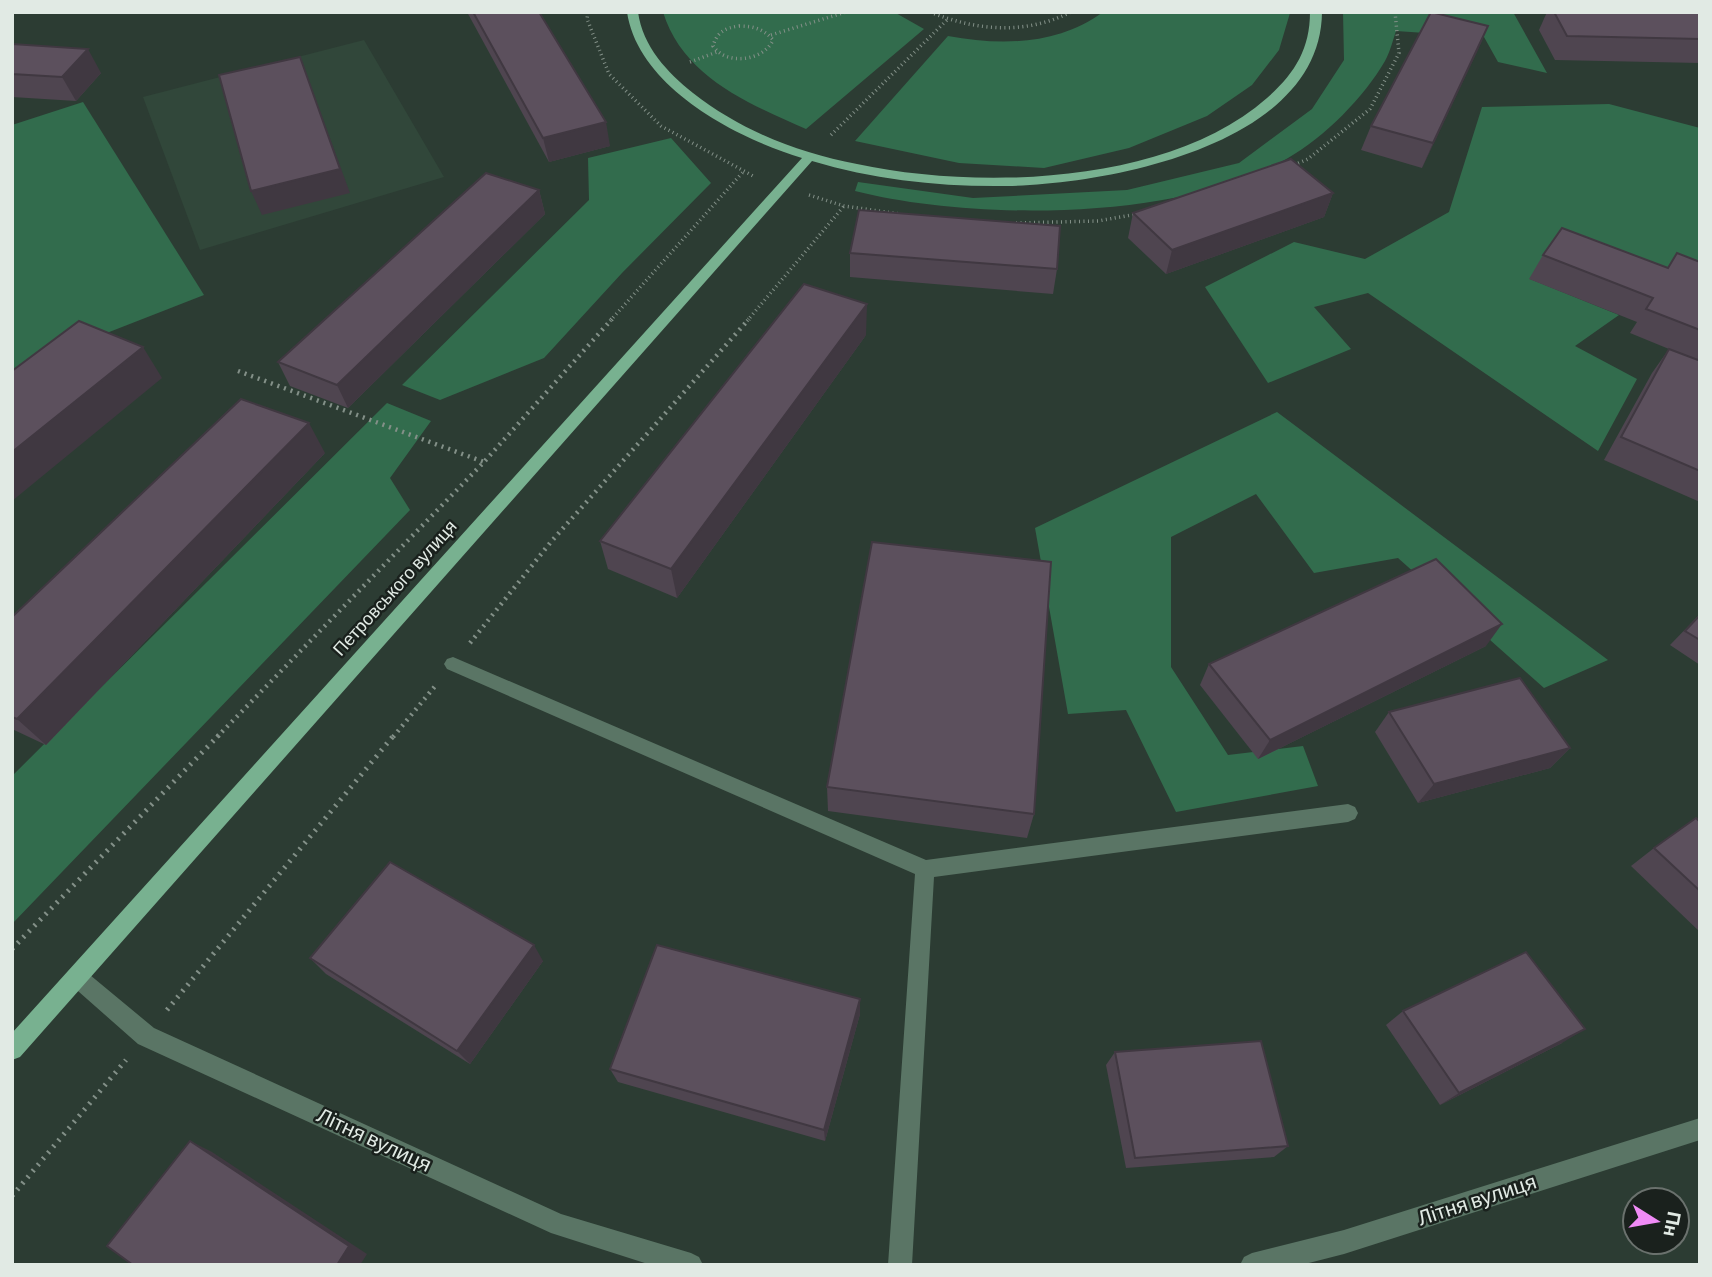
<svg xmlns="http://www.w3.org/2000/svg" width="1712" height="1277" viewBox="0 0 1712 1277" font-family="Barlow,sans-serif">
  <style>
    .built { fill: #31473a }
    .green { fill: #326c4d }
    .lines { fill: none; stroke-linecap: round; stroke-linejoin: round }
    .path-far2 { stroke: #839088; stroke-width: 3.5; stroke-dasharray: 1 3.5; stroke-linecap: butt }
    .path-far1 { stroke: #839088; stroke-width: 4.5; stroke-dasharray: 2 5; stroke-linecap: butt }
    .path { stroke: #839088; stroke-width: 5; stroke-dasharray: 2 6; stroke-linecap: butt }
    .minor { fill: #5a7565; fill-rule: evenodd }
    .major { fill: #78b190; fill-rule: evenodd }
    .wall { fill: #4f4550 }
    .shaded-wall { fill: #403841 }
    .building { fill: #5c505d; stroke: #403841; stroke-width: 2 }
    .labels { text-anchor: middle; stroke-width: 5; stroke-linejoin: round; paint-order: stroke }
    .street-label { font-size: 18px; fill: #e1eae4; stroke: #1a211d }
    .near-street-label { font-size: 21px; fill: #e1eae4; stroke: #1a211d }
  </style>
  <rect width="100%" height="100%" fill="#2c3c33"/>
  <path class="built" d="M364,40L444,177L200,250L143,97Z"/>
  <g class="green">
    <path d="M663,12H894L924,29L806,129C749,104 683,77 663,12Z"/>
    <path d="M1103,12L1290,13L1279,50L1252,85L1207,116L1129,148L1044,168L959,163L855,141L948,36C1002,46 1058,45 1103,12Z"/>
    <path d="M1343,12H1513L1547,73L1498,62L1484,37L1396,31C1393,40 1390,52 1385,61C1364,97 1325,137 1288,158C1182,221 973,221 855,191L858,182L973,198L1127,190L1239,163L1312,109L1344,60Z"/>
    <path d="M83,102L204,295L12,370V125Z"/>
    <path d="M1609,104L1700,128V293L1530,279L1619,315L1575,346L1637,379L1598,451L1368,293L1314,307L1351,349L1268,383L1205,287L1294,242L1365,259L1449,212L1482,107Z"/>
    <path d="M671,138L711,183L622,273L544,358L440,400L402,385L589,200L588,158Z"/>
    <path d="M387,403L431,421L390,478L410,510L12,924V776Z"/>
    <path d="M1277,412L1608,660L1544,688L1398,558L1314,573L1256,494L1171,537V667L1228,755L1303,746L1318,786L1176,812L1126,710L1068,714L1035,528Z"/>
  </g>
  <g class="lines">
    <g class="path-far2">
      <path d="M588,12L587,19L609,74L661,126L755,177"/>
      <path d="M930,12C977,31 1025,35 1071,12"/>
      <path d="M739,26C753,26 764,29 773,40C764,61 726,66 713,46C717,32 725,28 739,26Z"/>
      <path d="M771,35L846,12"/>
      <path d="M690,62L717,52"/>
      <path d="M831,135L947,20"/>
      <path d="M1294,165L1308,159L1370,109L1399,53L1395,12"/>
      <path d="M809,195L844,206L900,214"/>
      <path d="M1016,223L1098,221L1137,214"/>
      <path d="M610,321L743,172"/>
      <path d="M747,321L844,206"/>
    </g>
    <g class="path-far1">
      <path d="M238,371L484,462"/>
      <path d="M470,643L550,543L749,319"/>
      <path d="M217,737L484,462L612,319"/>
      <path d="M393,737L436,685"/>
    </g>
    <g class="path">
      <path d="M12,949L219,735"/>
      <path d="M167,1010L394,735"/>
      <path d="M12,1196L126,1060"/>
    </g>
    <g class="minor">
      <path d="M453,657L926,860L1348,804L1355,807L1358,813L1355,819L1348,822L934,877L912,1265H888L915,874L447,669L444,664L447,659Z"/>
      <path d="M77,967L84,970L154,1028L561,1214L691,1253L699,1257L703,1265H651L551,1233L138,1044L70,984L67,977L70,970Z"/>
      <path d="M1700,1118V1140L1344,1254L1301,1265H1240L1244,1257L1252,1253L1344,1230Z"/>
    </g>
    <path class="major" d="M627,12H638C643,47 667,72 693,93C740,130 798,153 857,164C978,190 1169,185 1267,98C1294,74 1310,50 1310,12H1322C1321,145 1109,184 1007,186C941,187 875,180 812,161L20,1057L12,1060V1033L802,158C736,138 638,87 627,12Z"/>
  </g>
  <g class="wall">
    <path d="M467,12H539L610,146L549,162Z"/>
    <path d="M1547,12H1700V63L1555,60L1539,30Z"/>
    <path d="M1488,26L1422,168L1361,150L1371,126Z"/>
    <path d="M12,44L101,73L76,101L12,97Z"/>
    <path d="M539,190L545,214L348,408L290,386L278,362Z"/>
    <path d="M1333,193L1324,217L1166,274L1128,238L1133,213Z"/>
    <path d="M850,253L1057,269L1053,294L850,277Z"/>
    <path d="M1677,253L1700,262V502L1604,460L1652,373L1669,349L1630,333L1637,322L1529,279L1543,255L1667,268Z"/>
    <path d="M866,335L677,598L608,569L600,541Z"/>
    <path d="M325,453L46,745L12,729V617Z"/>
    <path d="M1700,614V665L1670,645Z"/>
    <path d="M1486,646L1258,759L1200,685L1209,664Z"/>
    <path d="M1389,712L1570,748L1550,768L1418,803L1375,732Z"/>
    <path d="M827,787L1034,814L1027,838L828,811Z"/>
    <path d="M1700,822V932L1631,866L1654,848Z"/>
    <path d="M310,958L543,961L470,1064L326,974Z"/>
    <path d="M860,999V1014L825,1141L618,1082L610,1069Z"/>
    <path d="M1403,1011L1562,1043L1440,1105L1386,1025Z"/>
    <path d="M1115,1052L1288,1146L1274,1157L1126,1168L1106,1065Z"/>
  </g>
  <g class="shaded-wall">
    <path d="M1488,26L1478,50L1422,168L1433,143Z"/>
    <path d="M88,49L101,73L76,101L62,77Z"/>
    <path d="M300,57L350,193L262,215L251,191Z"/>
    <path d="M606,122L610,146L549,162L543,138Z"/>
    <path d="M539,190L545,214L348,408L337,385Z"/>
    <path d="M1333,193L1324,217L1166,274L1172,250Z"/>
    <path d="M867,304L866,335L677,598L671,569Z"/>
    <path d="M143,347L162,378L12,501V452Z"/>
    <path d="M309,423L325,453L46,745L17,719Z"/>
    <path d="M1502,624L1486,646L1258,759L1270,740Z"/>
    <path d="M1570,748L1550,768L1418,803L1434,784Z"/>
    <path d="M534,945L543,961L470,1064L457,1051Z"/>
    <path d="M860,999V1014L825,1141L824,1130Z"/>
    <path d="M1585,1029L1562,1043L1440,1105L1459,1093Z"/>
    <path d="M190,1141L212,1152L367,1254L360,1265H337Z"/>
  </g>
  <g class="building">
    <path d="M473,12H539L606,122L543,138Z"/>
    <path d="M1431,12L1488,26L1433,143L1371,126Z"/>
    <path d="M1554,12H1700V39L1567,36Z"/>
    <path d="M12,44L88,49L62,77L12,74Z"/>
    <path d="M300,57L340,169L251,191L219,75Z"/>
    <path d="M1291,159L1333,193L1172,250L1133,213Z"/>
    <path d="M486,173L539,190L337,385L278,362Z"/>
    <path d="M859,210L1060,226L1057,269L850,253Z"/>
    <path d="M1562,228L1668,268L1677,253L1700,262V330L1646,309L1653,298L1543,255Z"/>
    <path d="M804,284L867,304L671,569L600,541Z"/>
    <path d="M79,321L143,347L12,452V371Z"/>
    <path d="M1669,349L1698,360L1700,357V471L1621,437Z"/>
    <path d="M241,399L309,423L17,719L12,717V617Z"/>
    <path d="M872,542L1051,562L1034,814L827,787Z"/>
    <path d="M1436,559L1502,624L1270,740L1209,664Z"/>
    <path d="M1700,615V640L1685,631Z"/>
    <path d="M1520,678L1570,748L1434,784L1389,712Z"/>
    <path d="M1696,818L1700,822V891L1654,848Z"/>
    <path d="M390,862L534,945L457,1051L310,958Z"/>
    <path d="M657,945L860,999L824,1130L610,1069Z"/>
    <path d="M1526,952L1585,1029L1459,1093L1403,1011Z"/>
    <path d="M1261,1041L1288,1146L1135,1158L1115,1052Z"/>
    <path d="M190,1141L349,1246L337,1265H133L107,1246Z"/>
  </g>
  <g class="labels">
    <g class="street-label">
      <text transform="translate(395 588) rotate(-48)" y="6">Петровського вулиця</text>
    </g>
    <g class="near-street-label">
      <text transform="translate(374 1140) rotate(25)" y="7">Літня вулиця</text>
      <text transform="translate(1477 1200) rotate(-18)" y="7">Літня вулиця</text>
    </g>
  </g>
  <rect width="1712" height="1277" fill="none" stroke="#e1eae4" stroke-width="28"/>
  <g transform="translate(1656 1221) rotate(101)"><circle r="33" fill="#1a211d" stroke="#6a716d" stroke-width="2"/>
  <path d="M0-5L12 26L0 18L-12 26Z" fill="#f08bf6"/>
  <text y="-10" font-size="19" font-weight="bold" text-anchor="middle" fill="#e1eae4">Пн</text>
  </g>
</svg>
